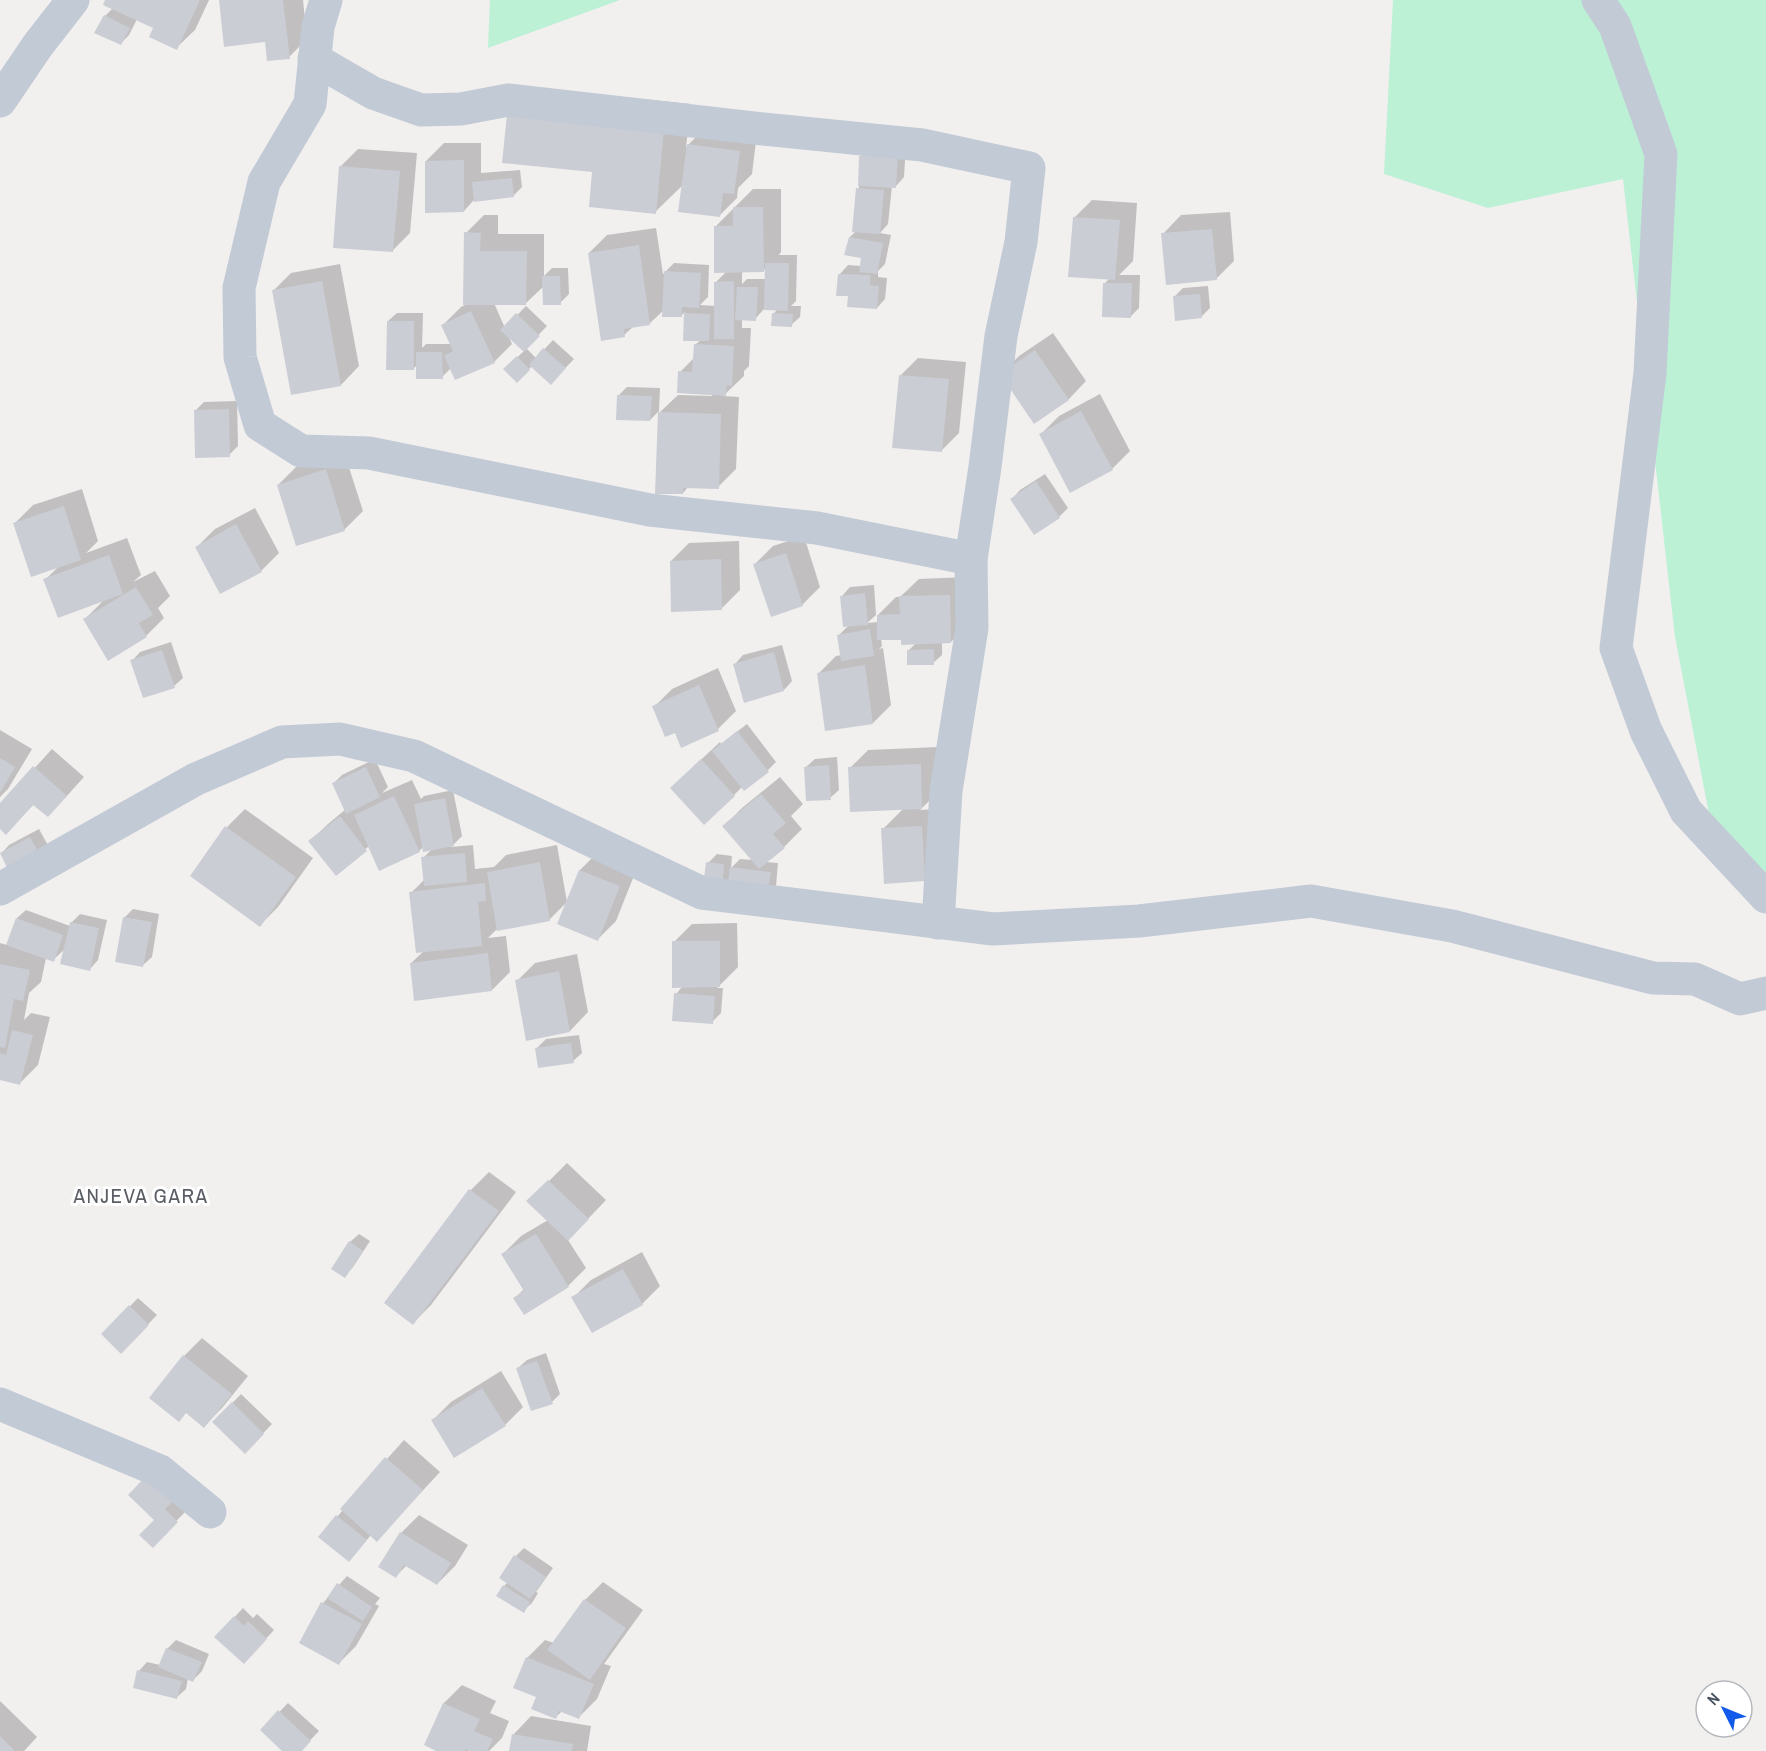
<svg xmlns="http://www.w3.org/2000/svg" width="1766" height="1751" viewBox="0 0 1766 1751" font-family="'Archivo Narrow',sans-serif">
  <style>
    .green { fill: #bcf1d6 }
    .shadow { fill: #0003; fill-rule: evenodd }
    .building { fill: #cbcdd5 }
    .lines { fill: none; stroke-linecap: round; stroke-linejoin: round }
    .minor { stroke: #c2cad5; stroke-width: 33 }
    .labels { text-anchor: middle; stroke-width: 6; stroke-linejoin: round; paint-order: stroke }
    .quarter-label { font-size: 21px; letter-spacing: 1.5px; fill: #5b5e64; stroke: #fff }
  </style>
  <rect width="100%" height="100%" fill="#f2efef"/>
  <g class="green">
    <path d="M490,0H620L488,48Z"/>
    <path d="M1393,0H1766V873L1709,814L1675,637L1623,179L1488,208L1384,174Z"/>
  </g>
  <g class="shadow">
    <path d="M107,0H209L195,30L176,48L155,27L137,19L129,35L120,44L105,16L113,8Z"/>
    <path d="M220,0H303L307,39L289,57Z"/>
    <path d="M536,88L691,104L686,147L707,126L757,133L752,174L738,188L737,198L719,216L684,184L655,212L593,170Z"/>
    <path d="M444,143H481V173L520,170L522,187L513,196L474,200L464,211L426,161Z"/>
    <path d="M906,144L904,177L896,186H892L888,224L880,233L891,235L885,264L878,271V277L887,278L885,299L877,308L850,295L840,274L848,265L861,266L863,257L850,237L856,231L861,156L869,148Z"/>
    <path d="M358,149L417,153L410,233L392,251L340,167Z"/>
    <path d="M753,189H781V252L779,255H797L796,301L791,306H801L800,317L791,325L773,314L778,309H764L755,319H742V328H751L749,366L744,371V376L723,396L739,397L736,469L718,487L689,486L683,493L659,413L678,395L712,396V393L680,372L695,357L696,344L701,340L684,339L685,312L681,316L664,310L650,323L634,326L624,335L589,253L607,235L656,228L663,274L674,263L709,265L708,297L700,305L716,306V282L727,271L715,227ZM767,267L766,279H747L742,284V271H763Z"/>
    <path d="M1092,200L1137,203L1133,261L1119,275H1140L1139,308L1131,316L1104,284L1110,278L1074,218Z"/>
    <path d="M1230,212L1234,261L1216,279L1163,234L1181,215Z"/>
    <path d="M484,215H498V234H544V276L552,268H568L569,294L560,303L544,286L526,303H494L505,328L526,306L547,326L526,348L536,358L553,340L574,359L551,383L532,366L517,381L505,369L525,350L508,335L512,344L494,362L451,368L442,377L417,365L414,368L388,321L397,313H423L422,348L426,344H452L443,325L461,307L465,305L466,233Z"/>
    <path d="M340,264L359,366L341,385L273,291L291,273Z"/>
    <path d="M1208,286L1210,308L1201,317L1174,297L1183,288Z"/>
    <path d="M1053,333L1086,381L1069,399L1035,422L1001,374L1019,356Z"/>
    <path d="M918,358L966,362L959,433L941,451L900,376Z"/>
    <path d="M627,387L660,388L659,411L650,420L619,395Z"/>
    <path d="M1100,394L1130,451L1112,469L1041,434L1059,416Z"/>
    <path d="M237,401L238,446L229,455L195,411L204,402Z"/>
    <path d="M344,452L363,511L345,529L297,544L278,485L296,467Z"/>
    <path d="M1045,474L1068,508L1059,517L1035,533L1012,499L1020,490Z"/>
    <path d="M82,489L98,541L86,553L127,538L141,575L133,582L155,571L170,596L158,608L164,618L146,636L84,620L105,599L45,580L59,566L15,523L33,505Z"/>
    <path d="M255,508L279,553L261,571L197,547L215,529Z"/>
    <path d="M804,536L820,587L802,605L755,564L773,546Z"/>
    <path d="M739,541L740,590L722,608L671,561L689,543Z"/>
    <path d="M967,577L969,624L951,642H942V655L933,663L909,650L916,643L902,638L881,639L882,646L879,649L883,648L891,705L873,723L818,674L836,656L842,655L839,635L849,625L842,596L850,587L874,585L876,615L867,623L878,622V615L896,597H900L919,579Z"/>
    <path d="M171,642L183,678L174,686L132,661L140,652Z"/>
    <path d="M782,645L792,681L784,690L735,664L743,655Z"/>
    <path d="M718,668L736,711L718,729L682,746L676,731L654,707L672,689Z"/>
    <path d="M747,724L776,762L768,770L742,787L734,795L690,770L720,742L721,744Z"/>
    <path d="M0,730L32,749L8,789L0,797Z"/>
    <path d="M938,747L940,790L920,810L939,809L924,880L883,829L904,808L850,768L868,750Z"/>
    <path d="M52,749L84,777L65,798L34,804L6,833L0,827V806Z"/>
    <path d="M837,757L839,790L830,798L806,767L815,759Z"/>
    <path d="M375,759L388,787L382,793L412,780L421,799L424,796L453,790L462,836L451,847L473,845L475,869L494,867L506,855L557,845L567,902L549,920L496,930L488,938L506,936L510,972L492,990L411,963L424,951L411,893L425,879L423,858L432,849L424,846L419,851L369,846L336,874L310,841L328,824L346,809L334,783L342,775Z"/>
    <path d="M780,777L803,804L791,816L802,829L784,847L765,862L778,863L776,886L721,888L708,863L717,854L732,856L731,868L740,859L753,860L724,826L742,808Z"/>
    <path d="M245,809L313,858L278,907L260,925L227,827Z"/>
    <path d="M39,829L50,849L1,854L9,845Z"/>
    <path d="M598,852L637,868L616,921L598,939L559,923L580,870Z"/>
    <path d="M133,909L159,914L152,957L143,965L124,918Z"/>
    <path d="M26,910L70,926L71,923L80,914L107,920L98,960L90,969L66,948L53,960L46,958L41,982L29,993L24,1020L31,1013L50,1017L38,1065L20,1083L0,1078V943L7,945L17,918Z"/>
    <path d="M737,923L738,967L717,988H723L721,1013L712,1022L676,994L683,986L674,942L692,924Z"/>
    <path d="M577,954L588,1012L570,1031L517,981L535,963Z"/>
    <path d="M579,1035L582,1053L573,1061L537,1048L546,1039Z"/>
    <path d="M567,1163L606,1200L568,1240L586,1268L568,1286L515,1298L524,1289L503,1254L521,1236L548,1220L529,1201Z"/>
    <path d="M489,1172L516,1192L431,1305L413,1323L386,1303L471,1190Z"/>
    <path d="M359,1234L370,1241L353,1267L345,1276L350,1242Z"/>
    <path d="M642,1252L660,1286L642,1304L573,1298L591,1280Z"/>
    <path d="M138,1298L157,1315L121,1352L103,1334Z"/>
    <path d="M202,1338L248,1376L222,1408L204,1426L184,1356Z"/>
    <path d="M546,1353L560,1394L552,1402L518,1368L527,1360Z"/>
    <path d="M501,1371L523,1407L505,1425L433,1420L451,1402Z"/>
    <path d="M241,1394L272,1424L245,1452L214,1422Z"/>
    <path d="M404,1440L440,1472L377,1540L371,1535L357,1551L320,1537L343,1510L342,1509Z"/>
    <path d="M156,1467L185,1512L152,1546L156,1520Z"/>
    <path d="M419,1515L468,1545L455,1566L437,1584L407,1565L396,1576L401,1533Z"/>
    <path d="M524,1548L553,1568L536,1592L538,1593L532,1603L523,1611L504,1586L508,1582L516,1556Z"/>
    <path d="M347,1576L380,1598L375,1604L379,1606L356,1646L338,1664L301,1643L323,1603Z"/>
    <path d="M603,1582L643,1610L604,1664L611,1666L597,1699L579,1717L562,1711L555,1718L538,1696L527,1658L545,1640L554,1643L585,1600Z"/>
    <path d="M243,1608L253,1618L257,1614L274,1630L252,1654L216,1637Z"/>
    <path d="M176,1640L209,1654L202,1671L193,1680L188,1678L186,1689L177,1697L139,1671L147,1662L160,1665L167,1649Z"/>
    <path d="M462,1685L496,1701L490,1713L509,1721L502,1738L489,1751H474L470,1749L468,1751H440L426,1745L444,1703Z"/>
    <path d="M0,1701L37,1737L24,1751H0Z"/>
    <path d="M288,1703L319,1731L300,1751H284L262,1730Z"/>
    <path d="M531,1716L591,1726L587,1751H511L513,1735Z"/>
  </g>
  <g class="building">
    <path d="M105,0H200L177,50L149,37L153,28L103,5Z"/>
    <path d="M219,0H283L290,59L267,61L265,42L224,47Z"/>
    <path d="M104,15L130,28L121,45L94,33Z"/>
    <path d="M507,114L664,130L656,214L589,207L592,172L502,163Z"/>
    <path d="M687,144L740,151L734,194L723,193L720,217L678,212Z"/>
    <path d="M898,153L896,188L858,186L859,156H871Z"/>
    <path d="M464,160V212L425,213V161Z"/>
    <path d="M339,166L400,171L393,252L333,248Z"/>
    <path d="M512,178L514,197L474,202L472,182Z"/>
    <path d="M856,188L884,190L880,234L852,232Z"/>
    <path d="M733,207H763L764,272L714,273V226H733Z"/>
    <path d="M1073,217L1120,220L1115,280L1068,277Z"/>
    <path d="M1212,229L1217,280L1166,285L1161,233Z"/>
    <path d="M464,232L481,233L480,251H527L526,305H463Z"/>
    <path d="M849,237L883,243L877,274L859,272L861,258L844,255Z"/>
    <path d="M639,245L650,325L624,329L625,337L601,341L588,253Z"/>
    <path d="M765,263H789L788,311L764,310Z"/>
    <path d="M664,271L701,273L699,308L682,307V317H662Z"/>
    <path d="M838,274L870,275V285L879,286L877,309L847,307L848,296H836Z"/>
    <path d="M542,276H560L561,305H543Z"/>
    <path d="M322,281L341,386L291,395L272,290Z"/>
    <path d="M734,281V339H714V282Z"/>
    <path d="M1103,283H1132L1131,318L1102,317Z"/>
    <path d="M737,287H758L756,321L735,320Z"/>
    <path d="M1200,294L1202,318L1175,321L1173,296Z"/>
    <path d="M471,311L495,363L455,380L444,356L453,351L441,325Z"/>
    <path d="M516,313L540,336L524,352L500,330Z"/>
    <path d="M684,313L710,314L709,341H683Z"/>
    <path d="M772,313L793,314L792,327L771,326Z"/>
    <path d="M387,321H414V370H386Z"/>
    <path d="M694,344L734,346L732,386L727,385L726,396L677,393L678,371L692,372Z"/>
    <path d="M543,348L566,368L551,385L529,365Z"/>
    <path d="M1035,350L1069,400L1034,424L1000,374Z"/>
    <path d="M416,352H442L443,379H416Z"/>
    <path d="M517,356L530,370L517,383L503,369Z"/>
    <path d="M899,375L949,379L942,452L892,448Z"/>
    <path d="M617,395L652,396L650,421L616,420Z"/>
    <path d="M229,409L230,457L195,458L194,410Z"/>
    <path d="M1081,411L1113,470L1070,493L1039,434Z"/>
    <path d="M658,412L721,414L719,489L683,488V494H655Z"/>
    <path d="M326,469L345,531L296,546L277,485Z"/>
    <path d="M1036,481L1060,518L1034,535L1010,499Z"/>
    <path d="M64,506L81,560L31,577L13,523Z"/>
    <path d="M236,524L262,572L220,594L195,547Z"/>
    <path d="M786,553L803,606L771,617L753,564Z"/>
    <path d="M109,555L123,594L58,618L43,579Z"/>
    <path d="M721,559L722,610L671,612L670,561Z"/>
    <path d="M136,587L153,615L139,623L147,637L108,661L83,619Z"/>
    <path d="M865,593L868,625L843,627L840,596Z"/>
    <path d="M950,595L951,643L901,645V640H877V615L900,614L899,596Z"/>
    <path d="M870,629L874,656L841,661L837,635Z"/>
    <path d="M934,649V665H907V650Z"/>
    <path d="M162,650L175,688L143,698L130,660Z"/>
    <path d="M774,652L784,691L744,703L733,664Z"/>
    <path d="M865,665L873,724L825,731L817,673Z"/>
    <path d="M699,685L719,731L681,748L675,733L665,737L652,706Z"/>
    <path d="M737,731L769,772L744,791L712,751Z"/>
    <path d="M0,758L15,767L0,793Z"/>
    <path d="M701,759L735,796L704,825L670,788Z"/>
    <path d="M921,764L922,809L850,812L848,767Z"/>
    <path d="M829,765L831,800L806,801L804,767Z"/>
    <path d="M33,766L67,796L48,817L33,805L6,835L0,829V803Z"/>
    <path d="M366,767L380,797L346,814L332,783Z"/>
    <path d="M761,794L786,823L773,834L785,848L759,869L722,826Z"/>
    <path d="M394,796L420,852L379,871L354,815Z"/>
    <path d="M445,798L454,846L423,852L414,804Z"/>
    <path d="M340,816L367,851L336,876L308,841Z"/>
    <path d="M225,826L296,877L260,927L190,876Z"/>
    <path d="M922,826L925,881L884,884L881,828Z"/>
    <path d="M30,837L42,859L11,876L0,853Z"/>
    <path d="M465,853L467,882L424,886L421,857Z"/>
    <path d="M540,862L550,921L497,931L487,872Z"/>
    <path d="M706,862L724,864L722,890L703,887Z"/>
    <path d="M730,867L771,872L767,896L727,891Z"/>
    <path d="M579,870L620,886L598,941L557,924Z"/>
    <path d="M485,883L486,901L478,902L482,946L416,953L409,892Z"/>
    <path d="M123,917L152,922L143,967L115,962Z"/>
    <path d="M16,918L63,935L54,962L6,945Z"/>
    <path d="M70,922L99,928L90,971L60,964Z"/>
    <path d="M672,941H720V987L672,988Z"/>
    <path d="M488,953L492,991L414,1001L410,963Z"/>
    <path d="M0,964L30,970L23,1001L14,999L5,1048L0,1047Z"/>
    <path d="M559,971L570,1032L526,1041L515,980Z"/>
    <path d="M674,993L715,996L713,1024L672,1021Z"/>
    <path d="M12,1030L33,1035L20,1085L0,1080V1053L6,1055Z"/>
    <path d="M571,1043L574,1063L538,1068L535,1048Z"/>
    <path d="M548,1180L589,1219L568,1241L526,1201Z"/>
    <path d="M469,1189L499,1211L413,1325L384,1303Z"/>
    <path d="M536,1234L569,1287L524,1315L513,1298L524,1291L501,1254Z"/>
    <path d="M349,1241L363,1251L345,1278L331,1269Z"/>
    <path d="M623,1269L643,1305L592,1333L571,1297Z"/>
    <path d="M129,1305L149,1325L121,1354L101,1334Z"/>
    <path d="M183,1355L232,1394L204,1428L186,1413L179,1422L149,1398Z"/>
    <path d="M537,1361L553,1404L531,1411L516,1368Z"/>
    <path d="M482,1388L506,1426L454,1458L431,1420Z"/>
    <path d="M232,1402L264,1434L245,1454L212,1422Z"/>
    <path d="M385,1457L423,1490L377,1542L340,1509Z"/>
    <path d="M147,1475L174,1500L165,1509L178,1522L153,1548L139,1535L154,1520L128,1495Z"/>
    <path d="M336,1515L367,1540L349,1562L318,1537Z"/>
    <path d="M400,1532L451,1563L437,1585L404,1565L396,1578L378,1567Z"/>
    <path d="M514,1555L546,1577L530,1599L499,1578Z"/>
    <path d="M337,1583L372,1607L363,1621L327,1598Z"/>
    <path d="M503,1585L530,1602L524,1613L496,1596Z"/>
    <path d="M584,1599L626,1628L590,1680L547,1650Z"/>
    <path d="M321,1602L362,1624L339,1665L299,1643Z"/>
    <path d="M234,1616L244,1626L248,1621L267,1639L244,1664L214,1637Z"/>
    <path d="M166,1648L202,1662L193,1682L158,1667Z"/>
    <path d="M526,1657L594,1684L579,1719L559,1711L556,1719L531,1709L536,1697L513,1688Z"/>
    <path d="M137,1670L182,1681L177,1699L133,1688Z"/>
    <path d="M443,1703L480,1719L474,1731L493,1739L487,1751H470L466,1749L465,1751H436L424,1745Z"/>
    <path d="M278,1710L311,1741L302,1751H282L260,1730Z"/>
    <path d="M512,1734L573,1744L572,1751H509Z"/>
    <path d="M0,1736L15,1751H0Z"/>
  </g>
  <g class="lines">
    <g class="minor">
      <path d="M326,0L318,27L310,104L264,182L239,288L240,357L260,425L301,451L369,453L650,510L817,528L971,559"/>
      <path d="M1598,0L1615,26L1661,154L1650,373L1616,648L1646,731L1686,811L1766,897"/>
      <path d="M314,59L373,93L421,110L461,109L508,100L763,129L922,145L1029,168L1021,242L1001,336L985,467L971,559L972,628L946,791L938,923"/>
      <path d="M0,101L38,45L73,0"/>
      <path d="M0,889L196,779L282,742L340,739L414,756L702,893L993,929L1139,921L1311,901L1452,926L1653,978L1695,979L1740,999L1766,993"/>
      <path d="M0,1404L160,1471L210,1512"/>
    </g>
  </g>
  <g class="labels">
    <g class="quarter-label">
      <text x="141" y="1203">ANJEVA GARA</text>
    </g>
  </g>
  <g transform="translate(1724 1709) rotate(313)"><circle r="28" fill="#ffffff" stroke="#b5b9be" stroke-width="1.5"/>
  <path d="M0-4.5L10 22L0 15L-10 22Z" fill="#125ae9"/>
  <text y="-9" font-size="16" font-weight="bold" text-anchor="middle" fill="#46505d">N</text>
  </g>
</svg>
